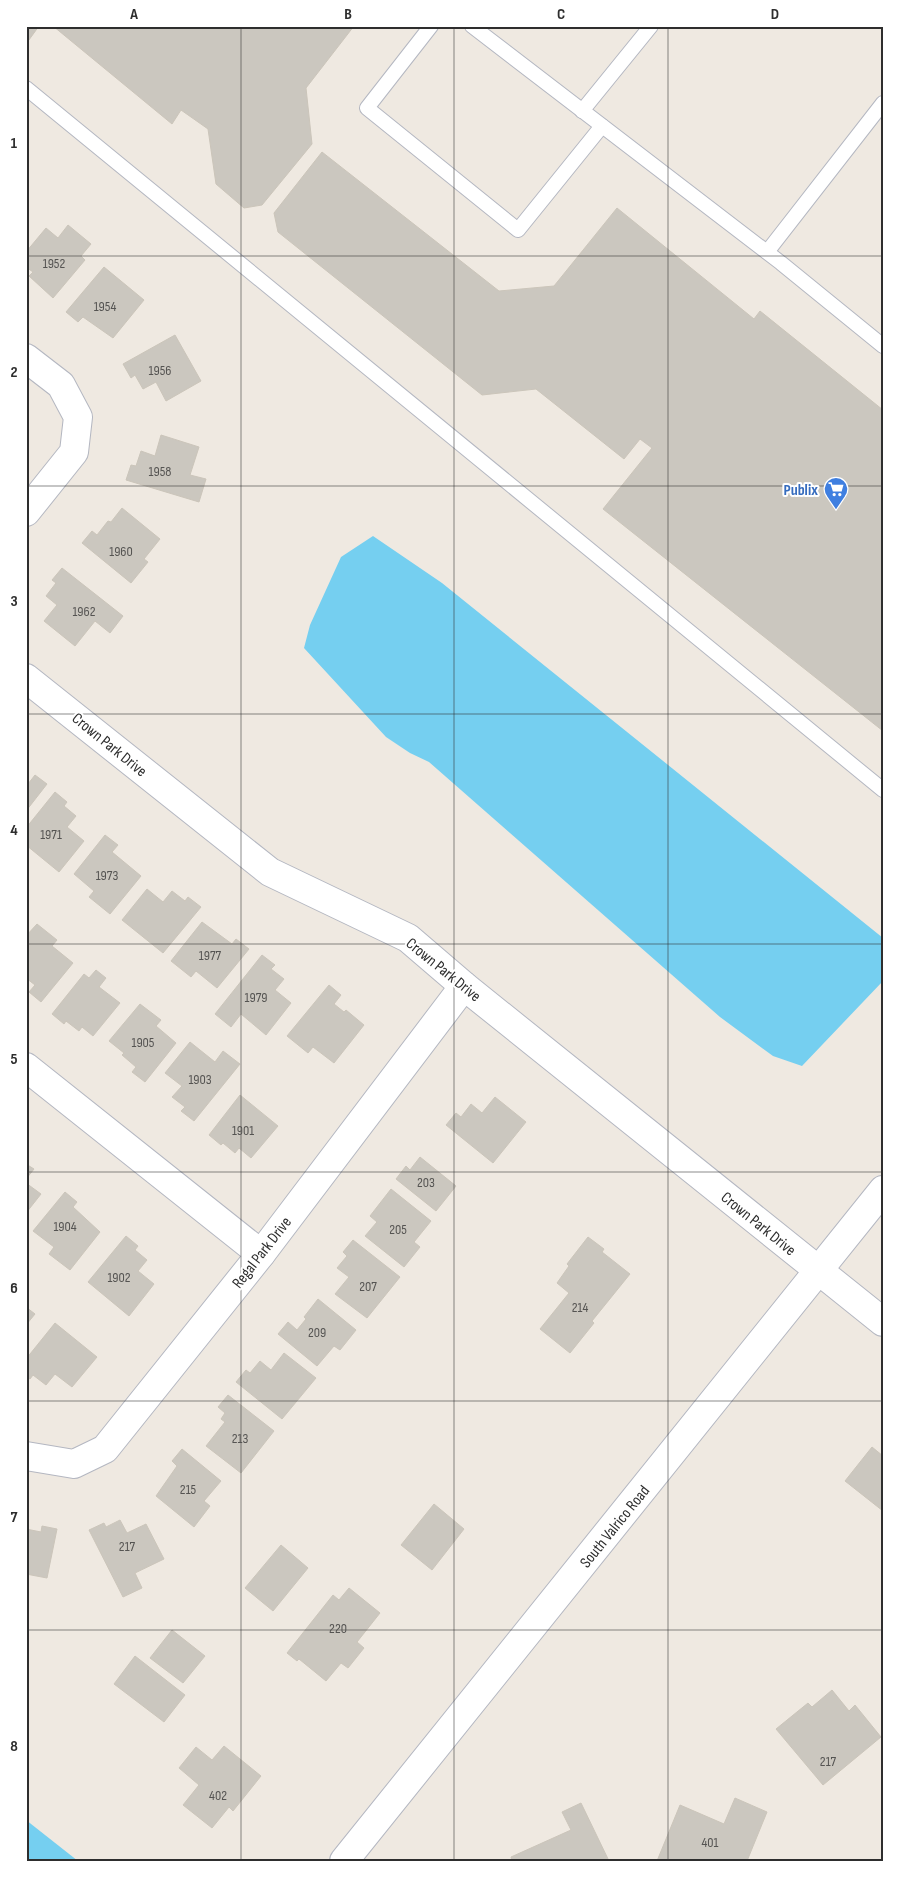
<svg xmlns="http://www.w3.org/2000/svg" width="909" height="1887" viewBox="0 0 909 1887" font-family="'Sofia Sans Condensed',sans-serif">
  <style>
    .water { fill: #75cff0 }
    .building { fill: #cbc7bf; stroke: #cbc5ba }
    .lines { fill: none; stroke-linecap: round; stroke-linejoin: round }
    .lane-casing { stroke: #b4b7c1; stroke-width: 16 }
    .street-casing { stroke: #b4b7c1; stroke-width: 30 }
    .secondary-casing { stroke: #b4b7c1; stroke-width: 30 }
    .lane { stroke: #fff; stroke-width: 14 }
    .street { stroke: #fff; stroke-width: 28 }
    .secondary { stroke: #fff; stroke-width: 28 }
    .grid { fill: none; stroke: #2e2e2e; stroke-width: 1; stroke-opacity: 0.55 }
    .labels { text-anchor: middle; stroke-width: 4; stroke-linejoin: round; paint-order: stroke }
    .number-label { font-size: 14px; fill: #555452 }
    .shop-label { font-size: 16px; font-weight: bold; fill: #366cbe; stroke: #fff; text-anchor: end }
    .street-label { font-size: 16px; fill: #2e2e2e; stroke: #fff }
    .neatline { fill: none; stroke: #2e2e2e; stroke-width: 2 }
    .grid-label { font-size: 16px; text-anchor: middle; font-weight: bold; fill: #2e2e2e }
  </style>
  <rect width="100%" height="100%" fill="#efe9e1"/>
  <g class="water">
    <path d="M373,536L442,583L883,938V981L802,1066L773,1056L720,1017L429,762L410,753L386,737L304,648L310,625L341,557Z"/>
    <path d="M26,1820L78,1861H26Z"/>
  </g>
  <g class="building">
    <path d="M26,26H39L26,44Z"/>
    <path d="M53,26H354L306,88L312,144L262,205L244,208L216,184L208,129L181,110L172,124Z"/>
    <path d="M322,152L499,291L554,286L617,208L754,319L760,311L883,410V731L603,509L652,448L640,439L624,459L536,389L482,395L278,232L274,213Z"/>
    <path d="M68,225L91,244L81,256L85,260L53,298L29,276L33,272L26,267V252L46,228L58,238Z"/>
    <path d="M104,267L144,300L113,338L83,317L78,322L66,312Z"/>
    <path d="M175,335L201,381L166,401L156,382L143,389L135,375L131,378L123,364Z"/>
    <path d="M161,435L199,447L190,475L206,479L199,502L126,480L131,465L136,466L141,451L155,456Z"/>
    <path d="M122,508L160,539L144,559L148,562L131,583L82,543L92,531L97,535L108,521L111,522Z"/>
    <path d="M62,568L123,616L110,633L95,621L75,646L44,621L57,605L46,596L56,583L52,580Z"/>
    <path d="M35,775L47,784L26,811V783L28,784Z"/>
    <path d="M55,792L67,802L64,806L76,816L67,827L84,841L59,872L26,845V828Z"/>
    <path d="M105,835L118,845L112,852L141,876L110,914L89,897L94,891L74,874Z"/>
    <path d="M147,889L163,902L172,891L185,901L188,897L201,907L163,953L122,920Z"/>
    <path d="M202,922L232,944L236,939L249,949L217,988L196,971L191,977L171,961Z"/>
    <path d="M37,924L57,940L52,946L73,963L41,1002L29,992L35,985L26,978V936Z"/>
    <path d="M262,955L275,965L271,969L284,979L275,990L291,1003L266,1035L241,1014L231,1027L215,1014Z"/>
    <path d="M96,970L106,978L99,987L120,1003L93,1036L82,1027L79,1031L66,1021L64,1024L52,1014L84,974L89,978Z"/>
    <path d="M329,985L341,995L334,1004L344,1012L346,1010L364,1025L334,1063L313,1047L308,1053L287,1036Z"/>
    <path d="M140,1004L161,1020L156,1026L176,1043L145,1082L132,1072L136,1067L122,1055L124,1053L109,1041Z"/>
    <path d="M190,1042L215,1062L223,1051L240,1064L194,1121L181,1111L185,1107L172,1097L182,1086L165,1073Z"/>
    <path d="M240,1095L278,1126L251,1158L239,1148L235,1153L223,1143L221,1145L209,1135Z"/>
    <path d="M495,1097L526,1122L493,1163L446,1125L456,1113L461,1117L471,1104L482,1113Z"/>
    <path d="M420,1157L456,1186L436,1211L396,1179L406,1166L410,1170Z"/>
    <path d="M26,1164L34,1169L26,1179Z"/>
    <path d="M26,1183L41,1194L26,1213Z"/>
    <path d="M391,1189L431,1221L414,1242L420,1247L404,1267L365,1236L377,1222L370,1216Z"/>
    <path d="M65,1192L77,1202L73,1207L100,1232L70,1270L49,1254L54,1247L33,1231Z"/>
    <path d="M126,1236L138,1246L135,1250L147,1260L138,1271L154,1284L129,1316L88,1282Z"/>
    <path d="M588,1237L604,1249L602,1252L630,1274L592,1321L594,1323L570,1353L540,1329L569,1293L557,1283L569,1266L567,1264Z"/>
    <path d="M353,1240L400,1277L367,1318L335,1294L349,1277L337,1268L347,1256L343,1252Z"/>
    <path d="M318,1299L356,1330L340,1350L334,1346L317,1366L278,1334L288,1322L297,1330L306,1319L304,1317Z"/>
    <path d="M26,1307L35,1314L26,1325Z"/>
    <path d="M55,1323L97,1357L72,1387L55,1374L46,1385L33,1375L30,1379L26,1376V1359Z"/>
    <path d="M284,1353L316,1378L282,1419L236,1382L246,1370L250,1373L260,1361L271,1370Z"/>
    <path d="M228,1395L274,1431L241,1473L206,1446L225,1422L221,1419L225,1413L218,1407Z"/>
    <path d="M872,1447L883,1456V1511L845,1481Z"/>
    <path d="M182,1449L221,1481L204,1501L210,1506L194,1527L156,1496L177,1466L172,1461Z"/>
    <path d="M434,1504L464,1529L432,1570L401,1545Z"/>
    <path d="M120,1520L127,1533L146,1524L164,1559L135,1573L142,1588L123,1597L89,1530L104,1523L106,1527Z"/>
    <path d="M42,1526L57,1529L47,1578L26,1574V1529L41,1532Z"/>
    <path d="M281,1545L308,1568L273,1611L245,1588Z"/>
    <path d="M349,1588L380,1613L357,1642L364,1648L348,1668L341,1663L326,1681L299,1659L297,1661L287,1653L333,1595L339,1600Z"/>
    <path d="M172,1630L205,1656L183,1683L150,1658Z"/>
    <path d="M135,1656L185,1695L164,1722L114,1684Z"/>
    <path d="M832,1690L849,1711L855,1705L881,1737L823,1785L776,1729L808,1703L812,1707Z"/>
    <path d="M224,1746L261,1776L233,1811L229,1807L212,1828L183,1805L199,1785L179,1768L196,1747L212,1760Z"/>
    <path d="M735,1798L767,1812L747,1861H657L680,1805L724,1824Z"/>
    <path d="M581,1803L609,1861H512L511,1857L571,1830L562,1812Z"/>
  </g>
  <g class="lines">
    <g class="lane-casing">
      <g id="lane">
        <path d="M431,26L367,108L518,230L602,126"/>
        <path d="M472,26L781,263L883,346"/>
        <path d="M26,88L883,790"/>
        <path d="M582,111L651,26"/>
        <path d="M767,252L883,103"/>
      </g>
    </g>
    <g class="street-casing">
      <g id="street">
        <path d="M26,358L61,385L78,417L74,452L26,512"/>
        <path d="M26,678L270,872L408,938L464,986L883,1322"/>
        <path d="M26,1067L261,1254"/>
        <path d="M26,1456L74,1464L105,1449L261,1254L464,986"/>
      </g>
    </g>
    <g class="secondary-casing">
      <path id="secondary" d="M344,1861L883,1190"/>
    </g>
    <use href="#lane" class="lane"/>
    <use href="#street" class="street"/>
    <use href="#secondary" class="secondary"/>
  </g>
  <path class="grid" d="M241,26V1861M454,26V1861M668,26V1861M26,256H883M26,486H883M26,714H883M26,944H883M26,1172H883M26,1401H883M26,1630H883"/>
  <defs>
    <g id="supermarket-pin" transform="scale(1.25)"><path d="M0 17L-7.5 6A9.5 9.5 0 1 1 7.5 6Z" fill="#3f7fe0" stroke="#fff"/><path d="M-6-5.5h2.5l.6 2H6L4.5 2H-2.5L-4.4-4H-6ZM-1.5 3.2a1.3 1.3 0 1 0 .1 0ZM3 3.2a1.3 1.3 0 1 0 .1 0Z" fill="#fff"/></g>
  </defs>
  <g fill-rule="evenodd">
    <use href="#supermarket-pin" x="836" y="489"/>
  </g>
  <g class="labels">
    <g class="number-label">
      <text x="54" y="268">1952</text>
      <text x="105" y="311">1954</text>
      <text x="160" y="375">1956</text>
      <text x="160" y="476">1958</text>
      <text x="121" y="556">1960</text>
      <text x="84" y="616">1962</text>
      <text x="51" y="839">1971</text>
      <text x="107" y="880">1973</text>
      <text x="210" y="960">1977</text>
      <text x="256" y="1002">1979</text>
      <text x="143" y="1047">1905</text>
      <text x="200" y="1084">1903</text>
      <text x="243" y="1135">1901</text>
      <text x="426" y="1187">203</text>
      <text x="65" y="1231">1904</text>
      <text x="398" y="1234">205</text>
      <text x="119" y="1282">1902</text>
      <text x="368" y="1291">207</text>
      <text x="580" y="1312">214</text>
      <text x="317" y="1337">209</text>
      <text x="240" y="1443">213</text>
      <text x="188" y="1494">215</text>
      <text x="127" y="1551">217</text>
      <text x="338" y="1633">220</text>
      <text x="828" y="1766">217</text>
      <text x="218" y="1800">402</text>
      <text x="710" y="1847">401</text>
    </g>
    <g class="shop-label">
      <text x="818" y="495">Publix</text>
    </g>
    <g class="street-label">
      <text transform="translate(110 744) rotate(39)" y="6">Crown Park Drive</text>
      <text transform="translate(444 969) rotate(39)" y="6">Crown Park Drive</text>
      <text transform="translate(759 1223) rotate(39)" y="6">Crown Park Drive</text>
      <text transform="translate(261 1252) rotate(-52)" y="6">Regal Park Drive</text>
      <text transform="translate(614 1526) rotate(-51)" y="6">South Valrico Road</text>
    </g>
  </g>
  <rect width="909" height="1887" fill="none" stroke="#ffffff" stroke-width="55"/>
  <rect x="28" y="28" width="854" height="1832" class="neatline"/>
  <g class="grid-label">
    <text x="134" y="19">A</text>
    <text x="348" y="19">B</text>
    <text x="561" y="19">C</text>
    <text x="775" y="19">D</text>
    <text x="14" y="148">1</text>
    <text x="14" y="377">2</text>
    <text x="14" y="606">3</text>
    <text x="14" y="835">4</text>
    <text x="14" y="1064">5</text>
    <text x="14" y="1293">6</text>
    <text x="14" y="1522">7</text>
    <text x="14" y="1751">8</text>
  </g>
</svg>
